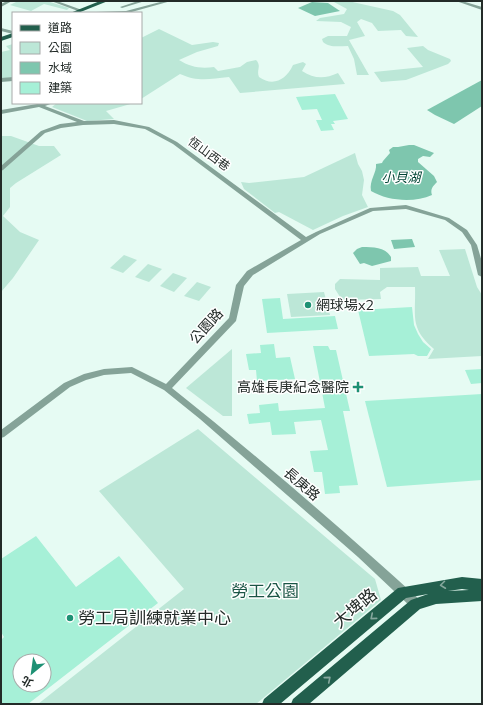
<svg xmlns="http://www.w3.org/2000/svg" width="483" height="705" viewBox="0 0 483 705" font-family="Mulish,'Noto Sans TC',sans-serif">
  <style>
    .green { fill: #bce7d7 }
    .water { fill: #7ec6ae }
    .building { fill: #a6f0d7; fill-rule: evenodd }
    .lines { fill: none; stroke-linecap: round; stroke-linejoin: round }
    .minor { fill: #85a398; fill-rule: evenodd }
    .major { fill: #225f4d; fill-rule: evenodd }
    .oneway { stroke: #85a79d }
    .poi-dot { fill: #1e9174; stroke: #fff; stroke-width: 1.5 }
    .labels { text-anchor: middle; stroke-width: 3; stroke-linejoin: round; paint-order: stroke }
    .far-street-label { font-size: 12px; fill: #232b28; stroke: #fff }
    .far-water-label { font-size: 13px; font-style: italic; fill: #014434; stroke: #fff }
    .poi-label { font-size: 14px; fill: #232b28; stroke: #fff; text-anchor: start }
    .street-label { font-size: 14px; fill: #232b28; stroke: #fff }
    .near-park-label { font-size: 17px; fill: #1a5545; stroke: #fff }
    .near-street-label { font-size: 17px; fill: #232b28; stroke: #fff }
    .near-poi-label { font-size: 17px; fill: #232b28; stroke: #fff; text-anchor: start }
  </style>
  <rect width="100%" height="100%" fill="#e6fbf3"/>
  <g class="green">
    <path d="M18,1H47L69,8L67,10L44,4L31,11L10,5Z"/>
    <path d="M341,1H348L393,11L400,15L418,37L406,36L401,30L378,31L372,23L361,19L357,22L365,36L349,40L369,75H357L354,59L348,46C339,46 330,48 323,42L322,39L328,36H347L351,27L341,22L316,21L320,18L344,14L347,9L334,2Z"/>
    <path d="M159,29L192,45L213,42L219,43L218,46L197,52L179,60C190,67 201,69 214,67L218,71L240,67L247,62L256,60C262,66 256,70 259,77C273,87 286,80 293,65L303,62L306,64L302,71C314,79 325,79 338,73L345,84L240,93L229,77C209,79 198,82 180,74L141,99V38Z"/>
    <path d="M13,44V77L1,79V52L10,50L6,46Z"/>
    <path d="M423,46L428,50L450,59L451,61L448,64L406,80L381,82L374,72L423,67L407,48Z"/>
    <path d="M57,103H134L106,111L114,119L87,121L52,107Z"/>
    <path d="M1,136H11L39,146H54L61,155L16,183L10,188V207L3,216L20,232L39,240L13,278L1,292Z"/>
    <path d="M355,153L358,164L362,171L364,180L362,195L368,207L343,216L313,230L279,212L275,213L244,189L241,182L249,183L304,177Z"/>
    <path d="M465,249L477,287L482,295V356L428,359L434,349C409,328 416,316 415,287H387L380,292L381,299L342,300L335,289V284L340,279L380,280V268L418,267L421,276H450L439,250Z"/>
    <path d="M124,255L137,260L123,273L110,268Z"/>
    <path d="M148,264L162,269L149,282L135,277Z"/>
    <path d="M173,273L187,278L174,292L160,286Z"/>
    <path d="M197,282L211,287L199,301L184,296Z"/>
    <path d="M324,292L330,315L291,317L287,294Z"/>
    <path d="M232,349V416H223L186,388Z"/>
    <path d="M198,429L375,579L381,600L256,704H38L184,589L99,491Z"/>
  </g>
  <g class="water">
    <path d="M312,2L328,3L340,11L315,16L298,8Z"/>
    <path d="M482,80V106L454,124L435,115L427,110Z"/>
    <path d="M409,145H414L434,153L430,157L423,156L418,159V162L434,176L437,182C433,186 430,189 432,195C414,203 388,201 371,191C369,180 377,173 376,164L382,163L383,161L390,153L389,150L393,147H398Z"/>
    <path d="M412,239L415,247L394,249L391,240Z"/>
    <path d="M362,247C374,247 385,247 391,257V261L372,266L364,263L360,264L353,253L357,249Z"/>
  </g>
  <g class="building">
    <path d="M335,94L348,119L333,121L335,124H331L334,130L321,131L316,120H322L317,109L302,110L296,97Z"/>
    <path d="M280,298L283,319L335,316L338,329L267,333L262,299Z"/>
    <path d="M412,307L414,325L418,334L423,342L431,349L427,356H418L414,354L369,356L358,310Z"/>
    <path d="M274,344L276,358L290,357L295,379L257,381L256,370H249L246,354L261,353L260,345Z"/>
    <path d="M313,346H328L330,350H336L350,411H343L358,485L339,486L340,493L325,494L322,472H314L310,451L328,450L321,420L294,422L296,434L272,435L270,422L249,424L247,414L260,413L259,405L278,403L279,411L325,408Z"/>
    <path d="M482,369V383L471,384L465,370Z"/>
    <path d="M482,394V480L387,487L365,401Z"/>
    <path d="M36,536L76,587L119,556L158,603L28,704H1V640L4,637L1,632V559ZM20,661H44V685H20Z"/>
  </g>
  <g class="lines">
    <g class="minor">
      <path d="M7,1H12L1,7V4Z"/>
      <path d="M51,1H57L82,10L78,11Z"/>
      <path d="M138,1H145L122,8L120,7Z"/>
      <path d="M164,1H171L128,13H94L96,12L126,11Z"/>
      <path d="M456,1H462L482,7V10Z"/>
      <path d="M1,28L13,31V34L1,31Z"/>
      <path d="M13,77V81L1,82V78Z"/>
      <path d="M43,103H53L45,106L84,121L114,120L149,127L177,142L306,237L316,232L370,208L406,205L449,218L467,230L477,245L482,262V277L478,275L471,245L462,232L445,220L406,209L373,211L320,234L253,275L244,286L236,321L172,388C257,456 340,527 420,600L421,604L420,608L416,609L412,608L358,557L200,419L164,390L131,373L104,375L86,380L70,387L4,437L1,438V430L64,383L84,374L104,369L132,367L166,384L229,318L236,285L247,271L301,240L173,144L145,129L114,124L83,125L61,128L45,133L3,170L1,171V166L41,131L60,124L77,122L39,107L1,114V110Z"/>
    </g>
    <g class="major">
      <path d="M100,1H108L78,13H70Z"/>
      <path d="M13,33V37L1,41V37Z"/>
      <path d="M462,577L482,579V601L436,604L420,609L309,704H291L293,699L411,600L428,594L406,598L280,704H262L264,699L398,588ZM462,589L469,590L448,591Z"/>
    </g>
  </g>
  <defs><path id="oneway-chevron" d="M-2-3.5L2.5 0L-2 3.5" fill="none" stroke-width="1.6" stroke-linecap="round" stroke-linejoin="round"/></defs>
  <g class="oneway">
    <use href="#oneway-chevron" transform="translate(443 585) rotate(173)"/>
    <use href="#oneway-chevron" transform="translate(373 617) rotate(140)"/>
    <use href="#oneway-chevron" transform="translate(328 679) rotate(-40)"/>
  </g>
  <g class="poi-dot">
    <circle cx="308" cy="305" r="4"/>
    <path d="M356 381h4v4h4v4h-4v4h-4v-4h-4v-4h4z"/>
    <circle cx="70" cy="618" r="4"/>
  </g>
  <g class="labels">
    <g class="far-street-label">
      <text transform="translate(209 154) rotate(36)" y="4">恆山西巷</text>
    </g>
    <g class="far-water-label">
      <text x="401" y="182">小貝湖</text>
    </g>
    <g class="poi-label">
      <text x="316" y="310">網球場x2</text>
      <text x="349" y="392" text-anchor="end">高雄長庚紀念醫院</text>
    </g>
    <g class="street-label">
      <text transform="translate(206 326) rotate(-48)" y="5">公園路</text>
      <text transform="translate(302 484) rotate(41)" y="5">長庚路</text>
    </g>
    <g class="near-park-label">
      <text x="265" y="597">勞工公園</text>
    </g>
    <g class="near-street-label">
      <text transform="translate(355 608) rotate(-40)" y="6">大埤路</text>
    </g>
    <g class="near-poi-label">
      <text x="78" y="624">勞工局訓練就業中心</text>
    </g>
  </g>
  <rect width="483" height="705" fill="none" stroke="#232b28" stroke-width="4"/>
  <rect x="12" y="12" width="130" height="92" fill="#ffffff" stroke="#a7aaa9"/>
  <rect x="20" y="25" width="20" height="6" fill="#225f4d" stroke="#a7aaa9"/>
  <text x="48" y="32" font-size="12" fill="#232b28">道路</text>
  <rect x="20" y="42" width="20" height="12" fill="#bce7d7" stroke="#a7aaa9"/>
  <text x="48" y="52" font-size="12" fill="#232b28">公園</text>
  <rect x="20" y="62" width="20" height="12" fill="#7ec6ae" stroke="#a7aaa9"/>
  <text x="48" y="72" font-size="12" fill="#232b28">水域</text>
  <rect x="20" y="82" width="20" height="12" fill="#a6f0d7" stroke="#a7aaa9"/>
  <text x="48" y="92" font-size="12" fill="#232b28">建築</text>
  <g transform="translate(32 673) rotate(209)"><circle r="19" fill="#ffffff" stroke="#a7aaa9"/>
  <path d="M0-3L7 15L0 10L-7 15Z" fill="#1e9174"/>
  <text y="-6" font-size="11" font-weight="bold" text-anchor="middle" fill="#232b28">北</text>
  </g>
</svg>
